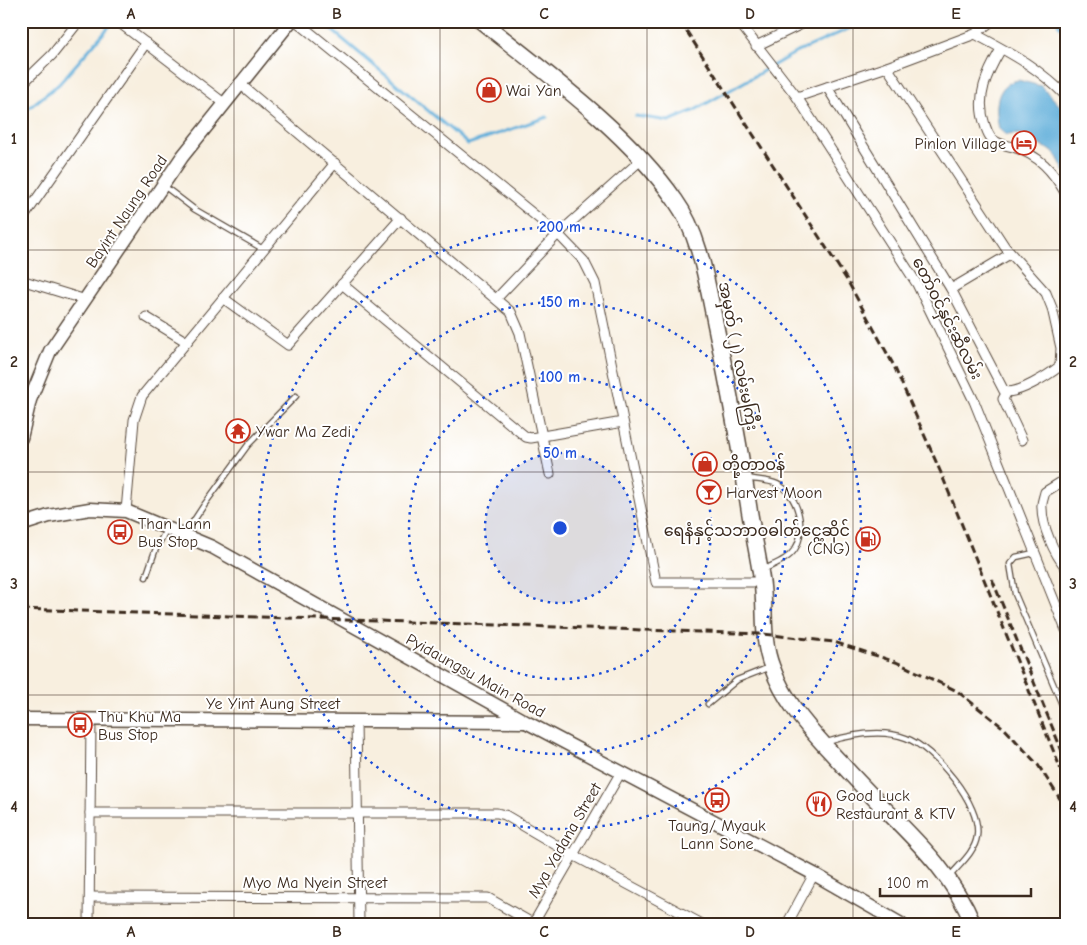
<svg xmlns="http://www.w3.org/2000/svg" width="1087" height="945" viewBox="0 0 1087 945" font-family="'Comic Neue','Noto Sans Myanmar',sans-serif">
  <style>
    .water { fill: #60afda; stroke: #4e6c7c }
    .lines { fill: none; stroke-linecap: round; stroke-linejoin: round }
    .stream { stroke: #60afda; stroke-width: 3 }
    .river { stroke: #60afda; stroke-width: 18 }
    .service-casing { stroke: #57483b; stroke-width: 7 }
    .minor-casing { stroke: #57483b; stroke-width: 11 }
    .secondary-casing { stroke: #57483b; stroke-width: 15 }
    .primary-casing { stroke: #57483b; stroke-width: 18 }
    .service { stroke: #fff; stroke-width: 4.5 }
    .minor { stroke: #fff; stroke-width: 9 }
    .secondary { stroke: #fff; stroke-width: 12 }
    .primary { stroke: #fff; stroke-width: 15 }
    .rail { stroke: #3b2a1e; stroke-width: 3; stroke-dasharray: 8 4; stroke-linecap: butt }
    .grid { fill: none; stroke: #3b2a1e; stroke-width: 1; stroke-opacity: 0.55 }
    .ring { fill: none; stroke: #1d4ed8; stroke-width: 2.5; stroke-dasharray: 2.5 5 }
    .labels { text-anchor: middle; stroke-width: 4; stroke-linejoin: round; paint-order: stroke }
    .poi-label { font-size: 16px; fill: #3b2a1e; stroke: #fff; text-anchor: start }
    .street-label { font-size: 16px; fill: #3b2a1e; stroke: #fff }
    .centre { fill: #1d4ed8; stroke: #fff; stroke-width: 2.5 }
    .ring-label { font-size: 15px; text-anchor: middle; font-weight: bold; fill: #1d4ed8; stroke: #fff; stroke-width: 4; stroke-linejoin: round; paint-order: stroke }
    .neatline { fill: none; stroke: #3b2a1e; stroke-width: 2 }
    .grid-label { font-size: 16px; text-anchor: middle; font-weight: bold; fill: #3b2a1e }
  </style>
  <rect width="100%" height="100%" fill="#fff"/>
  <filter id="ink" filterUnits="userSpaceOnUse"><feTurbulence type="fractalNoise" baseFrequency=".02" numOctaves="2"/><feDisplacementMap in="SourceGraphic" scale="10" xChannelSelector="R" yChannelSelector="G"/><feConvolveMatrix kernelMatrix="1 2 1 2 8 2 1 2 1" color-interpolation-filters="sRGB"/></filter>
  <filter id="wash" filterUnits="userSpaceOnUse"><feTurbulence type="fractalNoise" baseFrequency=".0096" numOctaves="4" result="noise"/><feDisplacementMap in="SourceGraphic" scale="20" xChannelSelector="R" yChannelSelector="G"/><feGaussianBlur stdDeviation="1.12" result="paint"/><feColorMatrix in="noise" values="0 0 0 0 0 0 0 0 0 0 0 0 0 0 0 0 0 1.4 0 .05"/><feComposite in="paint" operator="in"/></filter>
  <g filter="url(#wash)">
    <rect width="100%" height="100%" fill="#f8efdf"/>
    <path class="water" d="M1018,80L1041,86L1066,112V174L1055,153L1020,134L1006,135L999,129C995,109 994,85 1018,80Z"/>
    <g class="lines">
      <g class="stream">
        <path d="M321,21L468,144L547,117"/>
        <path d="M21,114L59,84L114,21"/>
        <path d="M636,116L669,121L695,110L795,53L866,21"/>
      </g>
      <path class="river" d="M1065,21L1066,22"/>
    </g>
  </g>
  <g filter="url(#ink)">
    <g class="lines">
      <g class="service-casing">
        <g id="service">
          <path d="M164,186L194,209L263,249"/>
          <path d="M747,478C756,480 769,480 777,484C798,494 807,530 795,549C788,560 774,564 763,570"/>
          <path d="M185,534L204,505L248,445L296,396"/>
          <path d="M1034,553L1016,557L1010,564L1015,594L1066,714"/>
          <path d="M146,577L155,551L166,530"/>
          <path d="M708,704L737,680L770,667"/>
          <path d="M827,742C850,735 882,729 906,738C934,748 982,805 977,836C975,852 960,864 950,876"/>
        </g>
      </g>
      <g class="minor-casing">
        <g id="minor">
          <path d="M117,21L224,103"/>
          <path d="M296,21L558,234L584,261L595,283L656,582H762"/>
          <path d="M738,21L797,97L917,284L974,401L1066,630"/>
          <path d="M975,34C1012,54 1035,65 1066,96"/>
          <path d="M756,46L808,21"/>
          <path d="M1001,49C987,73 975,97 985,125C987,131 989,138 995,141C1001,145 1006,145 1013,147C1039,155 1053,171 1066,194"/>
          <path d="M239,83L511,312L520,333L550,474"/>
          <path d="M21,85L52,55L79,21"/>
          <path d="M827,87L951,289L1004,391C1016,396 1050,374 1060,366L1061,348L1052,308L1046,293L1005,247L887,67"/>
          <path d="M797,97L887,67L975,34L992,21"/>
          <path d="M21,221L146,43"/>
          <path d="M21,280L86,300"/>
          <path d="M342,284L526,437L531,438L623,422"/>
          <path d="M951,289L1010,254"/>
          <path d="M223,298L288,345L401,218"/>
          <path d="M497,298L558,234L642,159"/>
          <path d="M146,317L187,342"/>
          <path d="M1007,392L1003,399L1022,440"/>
          <path d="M1066,479L1045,492C1044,497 1041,503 1042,508C1042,527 1054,553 1066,568"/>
          <path d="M126,511L134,420L142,396L335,163"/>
          <path d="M356,720L359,924"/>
          <path d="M90,813H497L505,815L573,855L702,924"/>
          <path d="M90,897L488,898L534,924"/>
          <path d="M89,924L91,719"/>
          <path d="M533,924L621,772"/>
          <path d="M787,924L814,874"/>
        </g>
      </g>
      <g class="secondary-casing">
        <g id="secondary">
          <path d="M21,438L30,400L50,351L182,157L291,21"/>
          <path d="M21,525L49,516L90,509L126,511L212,547L526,722L814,874L901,924"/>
          <path d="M21,719L524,722"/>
        </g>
      </g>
      <g class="primary-casing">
        <path id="primary" d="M481,21C545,72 629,133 675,200C701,236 707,285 716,327C728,385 739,443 748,502C752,529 758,555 762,582C766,611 761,639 772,667C783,698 804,723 826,747C841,763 855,779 870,794C910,835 951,870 973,924"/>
      </g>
      <use href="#service" class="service"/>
      <use href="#minor" class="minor"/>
      <use href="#secondary" class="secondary"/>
      <use href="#primary" class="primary"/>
      <g class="rail">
        <path d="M680,21L847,280L894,366L941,473L1066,782"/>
        <path d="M992,579L1066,761"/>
        <path d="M21,609L763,634L834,642L896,662L957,691L1005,729L1038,765L1066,808"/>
      </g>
    </g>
  </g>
  <path class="grid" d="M234,21V924M440,21V924M647,21V924M853,21V924M21,250H1066M21,472H1066M21,695H1066"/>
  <circle cx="560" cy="528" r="75" fill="#1d4ed8" fill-opacity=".12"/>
  <g class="ring">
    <circle cx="560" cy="528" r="75"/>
    <circle cx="560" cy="528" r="151"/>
    <circle cx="560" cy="528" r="226"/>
    <circle cx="560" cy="528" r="301"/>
  </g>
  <defs>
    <g id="shop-ring" transform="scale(1.25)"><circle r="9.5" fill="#fff" stroke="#c8321e" stroke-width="1.5"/><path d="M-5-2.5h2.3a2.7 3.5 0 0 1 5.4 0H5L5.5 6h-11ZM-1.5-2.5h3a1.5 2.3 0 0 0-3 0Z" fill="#c8321e"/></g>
    <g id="hotel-ring" transform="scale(1.25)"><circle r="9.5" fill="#fff" stroke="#c8321e" stroke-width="1.5"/><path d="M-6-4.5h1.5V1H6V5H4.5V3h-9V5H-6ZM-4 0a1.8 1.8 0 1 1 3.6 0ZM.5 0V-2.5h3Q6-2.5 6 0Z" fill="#c8321e"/></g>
    <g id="temple-ring" transform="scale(1.25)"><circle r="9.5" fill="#fff" stroke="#c8321e" stroke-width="1.5"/><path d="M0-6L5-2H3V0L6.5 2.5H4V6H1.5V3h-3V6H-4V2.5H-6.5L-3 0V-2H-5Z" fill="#c8321e"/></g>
    <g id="bar-ring" transform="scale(1.25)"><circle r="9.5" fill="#fff" stroke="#c8321e" stroke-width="1.5"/><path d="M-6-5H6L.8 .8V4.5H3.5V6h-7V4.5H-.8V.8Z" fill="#c8321e"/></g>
    <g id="bus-ring" transform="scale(1.25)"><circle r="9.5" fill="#fff" stroke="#c8321e" stroke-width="1.5"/><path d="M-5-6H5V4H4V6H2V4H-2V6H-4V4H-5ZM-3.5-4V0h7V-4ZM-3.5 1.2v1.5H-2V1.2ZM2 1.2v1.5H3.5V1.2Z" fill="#c8321e"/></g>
    <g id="fuel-ring" transform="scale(1.25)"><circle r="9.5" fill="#fff" stroke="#c8321e" stroke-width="1.5"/><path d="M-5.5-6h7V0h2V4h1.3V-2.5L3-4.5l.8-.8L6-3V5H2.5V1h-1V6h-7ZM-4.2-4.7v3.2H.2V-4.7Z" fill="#c8321e"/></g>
    <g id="restaurant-ring" transform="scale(1.25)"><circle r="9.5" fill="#fff" stroke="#c8321e" stroke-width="1.5"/><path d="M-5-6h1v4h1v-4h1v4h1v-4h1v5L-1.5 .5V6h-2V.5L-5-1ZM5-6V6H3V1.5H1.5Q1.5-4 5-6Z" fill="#c8321e"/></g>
  </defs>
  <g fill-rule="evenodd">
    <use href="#shop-ring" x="489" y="90"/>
    <use href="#hotel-ring" x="1024" y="143"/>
    <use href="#temple-ring" x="238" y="431"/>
    <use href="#shop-ring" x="705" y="464"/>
    <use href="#bar-ring" x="709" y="492"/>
    <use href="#bus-ring" x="120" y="532"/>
    <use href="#fuel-ring" x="868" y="539"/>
    <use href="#bus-ring" x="80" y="725"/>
    <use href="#bus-ring" x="717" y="800"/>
    <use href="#restaurant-ring" x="819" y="804"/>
  </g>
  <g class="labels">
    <g class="poi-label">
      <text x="506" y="96">Wai Yan</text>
      <text x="1006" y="149" text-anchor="end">Pinlon Village</text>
      <text x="256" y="437">Ywar Ma Zedi</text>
      <text x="722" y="470">တို့တာဝန်</text>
      <text x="726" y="498">Harvest Moon</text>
      <text x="138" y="529">Than Lann<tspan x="138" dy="18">Bus Stop</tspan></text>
      <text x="850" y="536" text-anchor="end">ရေနံနှင့်သဘာဝဓါတ်ငွေ့ဆိုင်<tspan x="850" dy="18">(CNG)</tspan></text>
      <text x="98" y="722">Thu Khu Ma<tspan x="98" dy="18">Bus Stop</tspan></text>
      <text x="836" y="801">Good Luck<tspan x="836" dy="18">Restaurant &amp; KTV</tspan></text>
      <text x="717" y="831" text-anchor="middle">Taung/ Myauk<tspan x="717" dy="18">Lann Sone</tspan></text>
    </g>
    <g class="street-label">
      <text transform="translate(126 211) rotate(-56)" y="6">Bayint Naung Road</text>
      <text transform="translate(948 318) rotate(63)" y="6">တော်ဝင်နှင်းဆီလမ်း</text>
      <text transform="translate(739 356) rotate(79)" y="6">အမှတ် (၂) လမ်းမကြီး</text>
      <text transform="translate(476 675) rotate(29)" y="6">Pyidaungsu Main Road</text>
      <text x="273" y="709">Ye Yint Aung Street</text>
      <text transform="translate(564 840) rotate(-60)" y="6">Mya Yadana Street</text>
      <text x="315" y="888">Myo Ma Nyein Street</text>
    </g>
  </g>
  <circle cx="560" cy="528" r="8" class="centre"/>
  <g class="ring-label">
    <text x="560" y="232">200 m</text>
    <text x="560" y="307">150 m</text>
    <text x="560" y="382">100 m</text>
    <text x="560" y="458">50 m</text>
  </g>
  <rect width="1087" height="945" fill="none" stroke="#fff" stroke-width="55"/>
  <path d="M880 888v8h151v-8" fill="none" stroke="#3b2a1e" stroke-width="2.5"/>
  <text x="887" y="888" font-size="15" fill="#3b2a1e" stroke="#ffffff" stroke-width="4" paint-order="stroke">100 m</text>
  <rect x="28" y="28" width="1032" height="890" class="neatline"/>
  <g class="grid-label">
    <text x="131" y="19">A</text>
    <text x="337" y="19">B</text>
    <text x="544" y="19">C</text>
    <text x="750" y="19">D</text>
    <text x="956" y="19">E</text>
    <text x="14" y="144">1</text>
    <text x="1073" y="144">1</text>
    <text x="14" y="367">2</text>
    <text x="1073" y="367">2</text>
    <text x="14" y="589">3</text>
    <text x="1073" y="589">3</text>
    <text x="14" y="812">4</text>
    <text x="1073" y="812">4</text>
    <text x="131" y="937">A</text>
    <text x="337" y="937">B</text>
    <text x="544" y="937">C</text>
    <text x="750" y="937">D</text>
    <text x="956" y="937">E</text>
  </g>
</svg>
